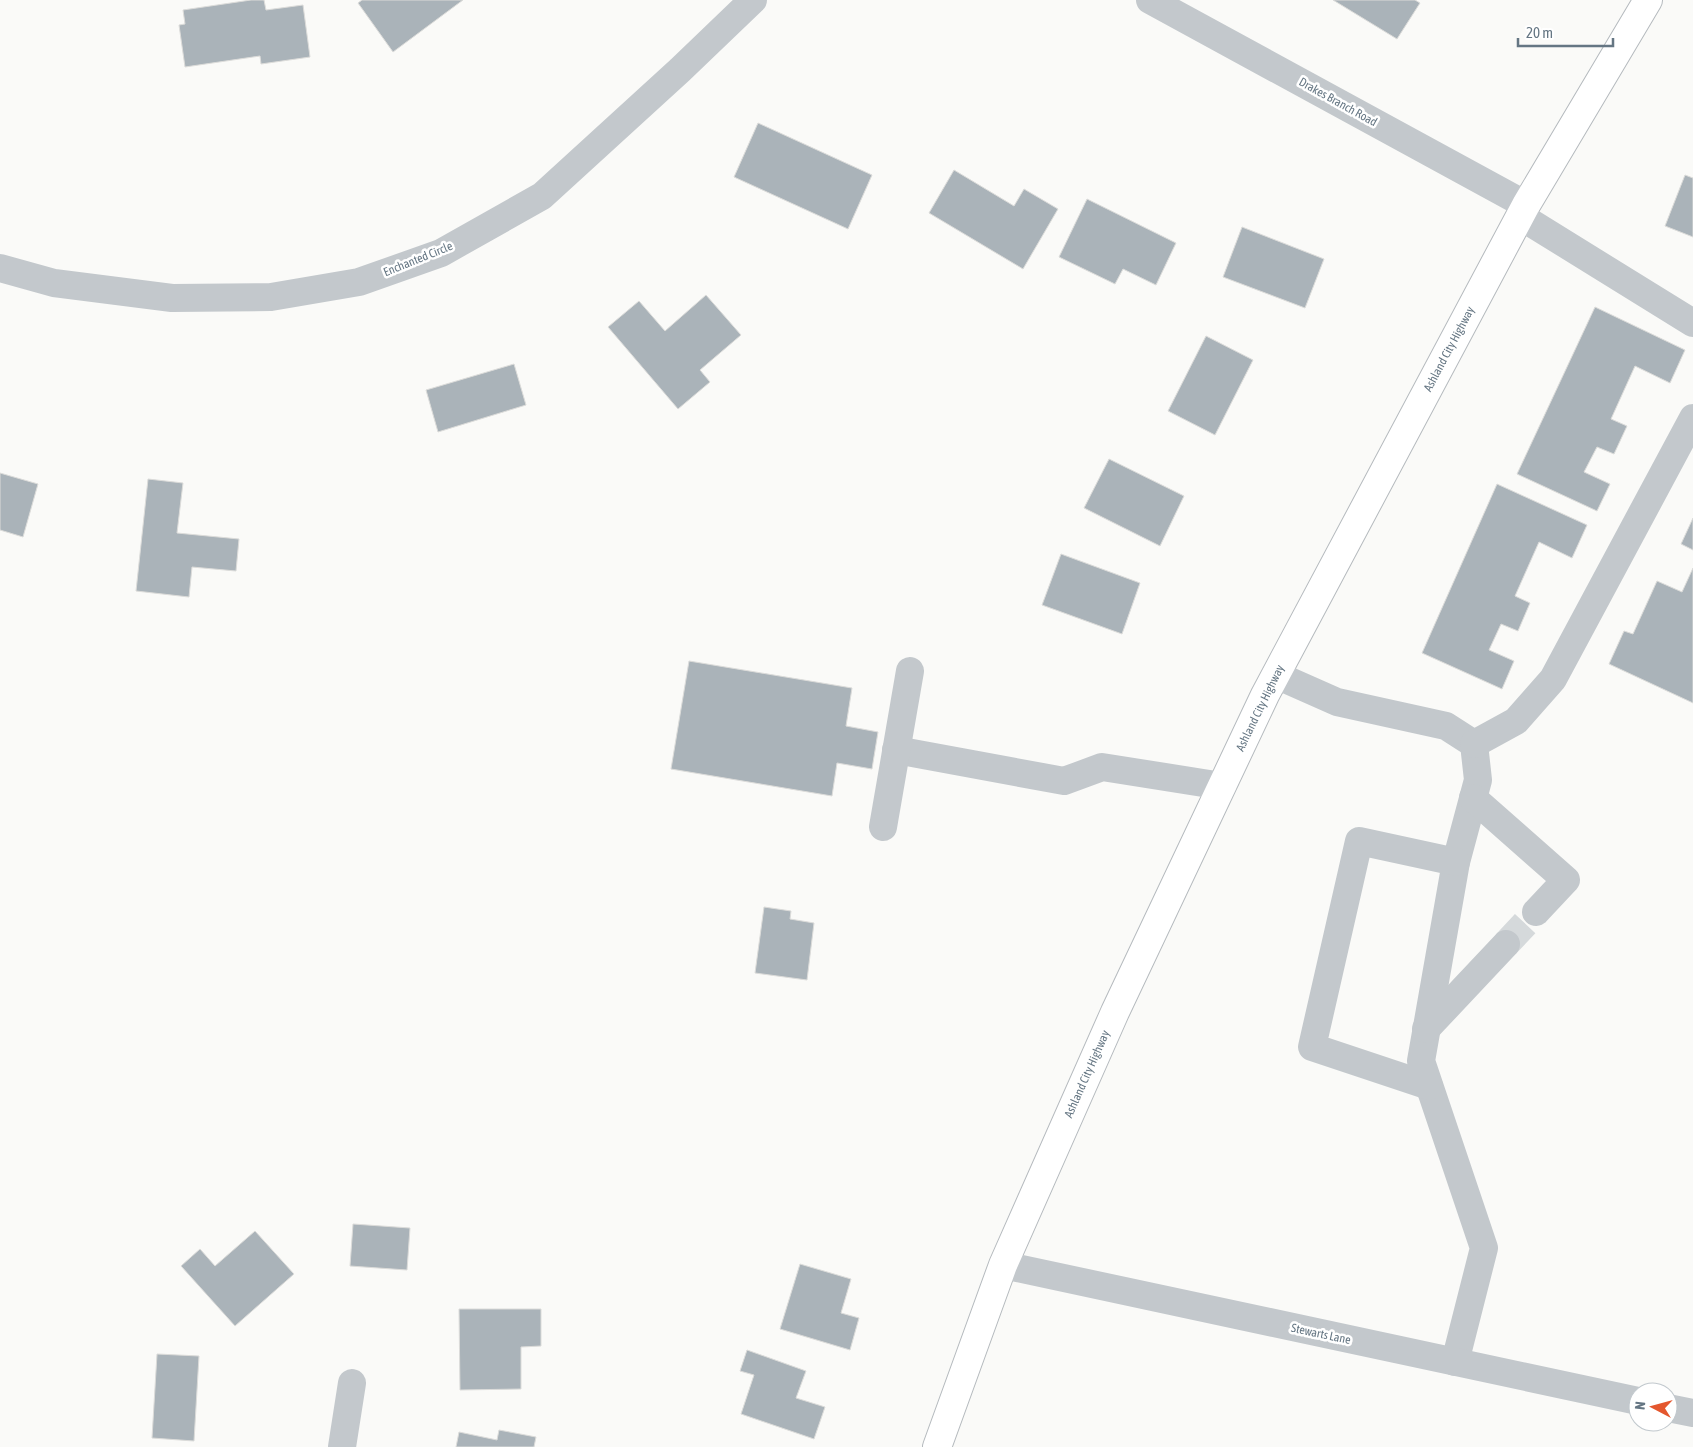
<svg xmlns="http://www.w3.org/2000/svg" width="1693" height="1447" viewBox="0 0 1693 1447" font-family="'Asap Condensed',sans-serif">
  <style>
    .building { fill: #aab3b9; stroke: #dcdcda }
    .lines { fill: none; stroke-linecap: round; stroke-linejoin: round }
    .minor-tunnel { stroke: #d5d9db; stroke-width: 28; stroke-dasharray: 28 14; stroke-linecap: butt }
    .major-casing { stroke: #b5babe; stroke-width: 30 }
    .minor { stroke: #c3c8cc; stroke-width: 28 }
    .major { stroke: #fff; stroke-width: 28 }
    .labels { text-anchor: middle; stroke-width: 5; stroke-linejoin: round; paint-order: stroke }
    .street-label { font-size: 12px; fill: #657683; stroke: #fff }
  </style>
  <rect width="100%" height="100%" fill="#fafaf8"/>
  <g class="building">
    <path d="M251,0H264L266,10L303,5L310,57L261,64L260,56L185,67L179,25L185,24L183,10Z"/>
    <path d="M362,0H463L393,52L358,3Z"/>
    <path d="M1333,0H1415L1420,3L1397,39Z"/>
    <path d="M758,123L872,175L848,229L734,177Z"/>
    <path d="M954,170L1014,206L1024,189L1058,209L1023,269L929,213Z"/>
    <path d="M1685,175L1693,178V237L1665,226Z"/>
    <path d="M1087,199L1176,243L1156,285L1123,269L1115,284L1059,257Z"/>
    <path d="M1242,227L1324,259L1305,308L1223,277Z"/>
    <path d="M706,295L741,335L700,370L710,382L678,409L608,327L639,301L665,331Z"/>
    <path d="M1595,307L1685,350L1670,383L1635,366L1611,419L1627,426L1614,454L1597,447L1584,472L1610,484L1597,511L1517,474Z"/>
    <path d="M1206,336L1253,360L1215,435L1168,411Z"/>
    <path d="M514,364L526,405L438,432L426,390Z"/>
    <path d="M1109,459L1184,496L1160,546L1084,508Z"/>
    <path d="M0,473L38,484L23,537L0,530Z"/>
    <path d="M148,479L183,483L177,533L239,539L236,571L192,567L189,597L136,591Z"/>
    <path d="M1497,484L1587,525L1572,558L1539,542L1515,596L1530,603L1518,631L1501,624L1489,650L1514,661L1502,689L1422,653Z"/>
    <path d="M1693,518V550L1681,544Z"/>
    <path d="M1061,554L1140,583L1122,634L1042,605Z"/>
    <path d="M1693,568V703L1609,664L1624,631L1633,634L1657,581L1682,592Z"/>
    <path d="M689,661L852,688L846,726L878,732L872,769L837,763L832,796L671,769Z"/>
    <path d="M764,907L791,911L790,919L814,923L807,980L755,973Z"/>
    <path d="M353,1224L410,1228L407,1270L350,1266Z"/>
    <path d="M255,1231L294,1274L235,1326L181,1266L200,1249L215,1266Z"/>
    <path d="M800,1264L851,1279L841,1313L859,1318L850,1350L780,1329Z"/>
    <path d="M459,1309H541V1346L521,1347V1389L460,1390Z"/>
    <path d="M747,1350L806,1371L796,1398L825,1407L814,1439L741,1414L754,1375L740,1371Z"/>
    <path d="M157,1354L199,1356L194,1441L152,1438Z"/>
    <path d="M499,1430L536,1437L534,1447H456L459,1432L497,1440Z"/>
  </g>
  <g class="lines">
    <path class="minor-tunnel" d="M1506,944L1536,912"/>
    <g class="major-casing">
      <path id="major" d="M937,1447L1003,1265L1115,1012L1265,695L1526,205L1648,0"/>
    </g>
    <g class="minor">
      <path d="M1150,0L1526,205"/>
      <path d="M1520,216L1693,323"/>
      <path d="M0,268L54,283L172,298L271,297L359,282L441,253L542,196L680,70L753,0"/>
      <path d="M1276,675L1337,702L1446,726L1474,744L1478,780L1456,862L1421,1061L1484,1248L1455,1362"/>
      <path d="M1474,744L1516,721L1553,679L1693,418"/>
      <path d="M896,750L1064,781L1102,767L1222,786"/>
      <path d="M1473,798L1566,880L1536,912"/>
      <path d="M883,827L910,671"/>
      <path d="M1426,1029L1506,944"/>
      <path d="M1429,1086L1312,1047L1359,841L1456,862"/>
      <path d="M1003,1265L1638,1401"/>
      <path d="M1668,1408L1693,1413"/>
      <path d="M342,1447L352,1383"/>
    </g>
    <use href="#major" class="major"/>
  </g>
  <g class="labels">
    <g class="street-label">
      <text transform="translate(1338 102) rotate(29)" y="4">Drakes Branch Road</text>
      <text transform="translate(418 259) rotate(-22)" y="4">Enchanted Circle</text>
      <text transform="translate(1449 349) rotate(-62)" y="4">Ashland City Highway</text>
      <text transform="translate(1260 708) rotate(-64)" y="4">Ashland City Highway</text>
      <text transform="translate(1087 1074) rotate(-66)" y="4">Ashland City Highway</text>
      <text transform="translate(1321 1334) rotate(12)" y="4">Stewarts Lane</text>
    </g>
  </g>
  <g transform="translate(1653 1407) rotate(276)"><circle r="24" fill="#ffffff" stroke="#c1c8cd"/>
  <path d="M0-4L9 19L0 12L-9 19Z" fill="#e4572e"/>
  <text y="-8" font-size="14" font-weight="bold" text-anchor="middle" fill="#657683">N</text>
  </g>
  <path d="M1518 38v8h95v-8" fill="none" stroke="#657683" stroke-width="2.5"/>
  <text x="1526" y="38" font-size="15" fill="#657683" stroke="#ffffff" stroke-width="4" paint-order="stroke">20 m</text>
</svg>
